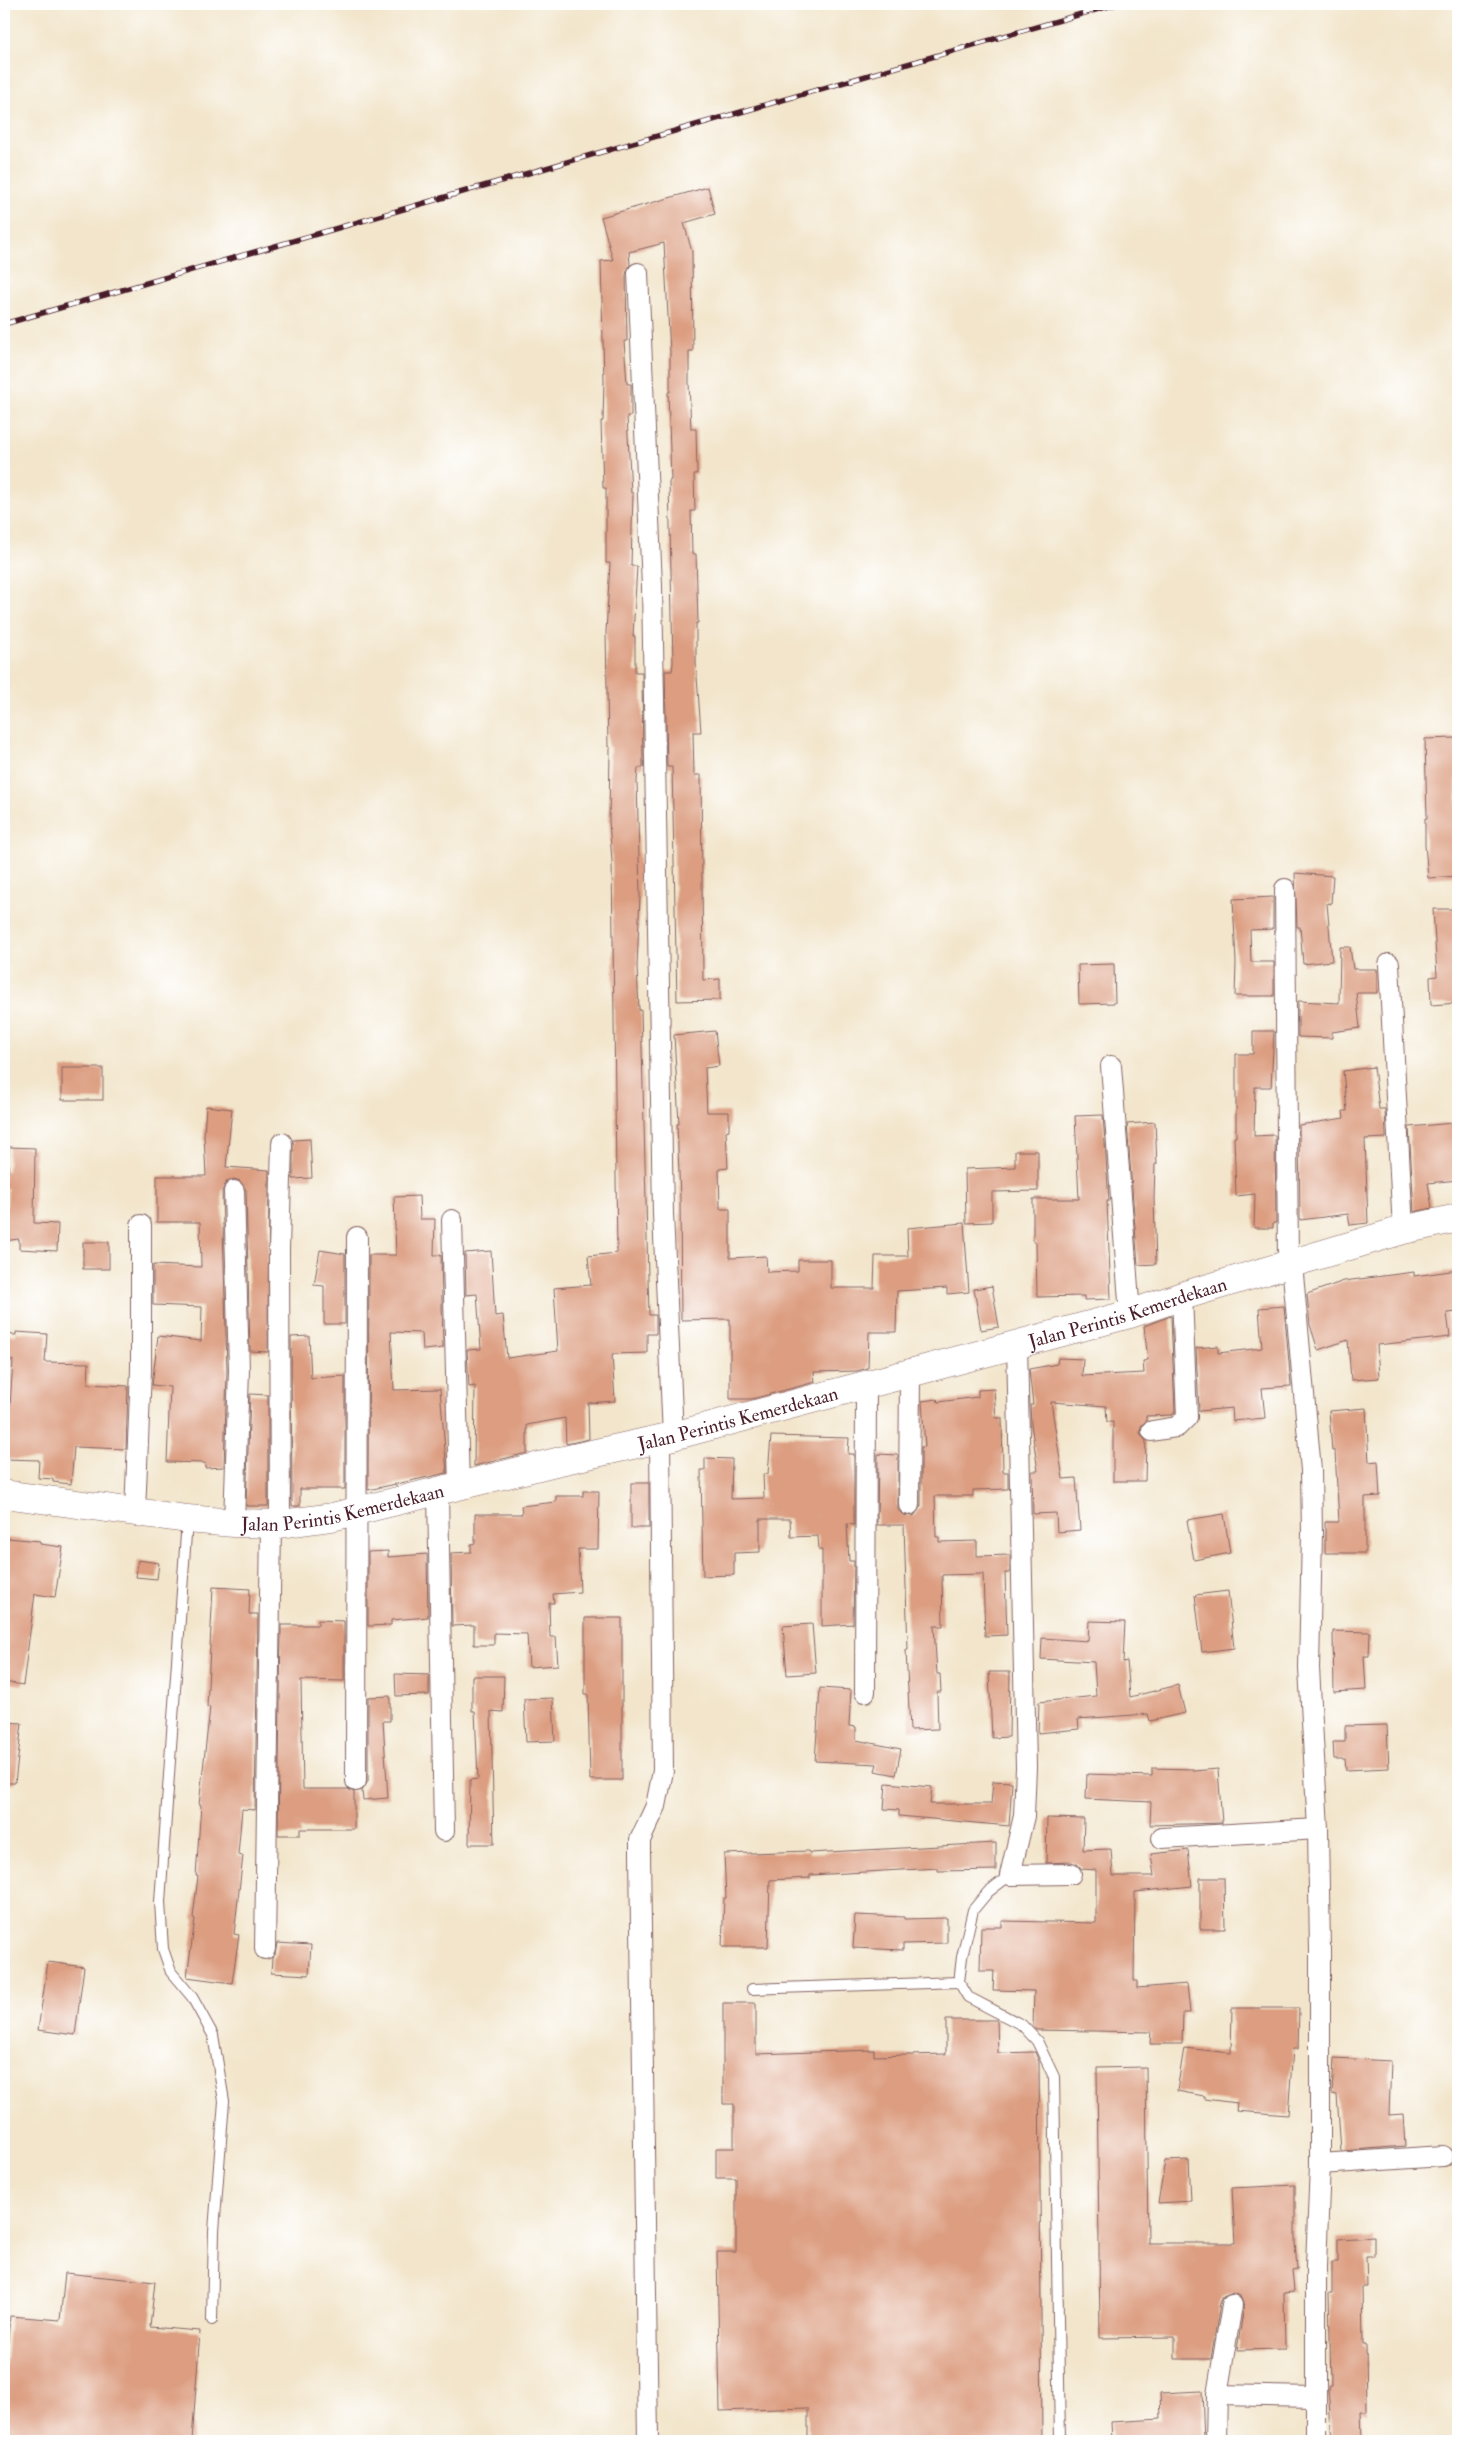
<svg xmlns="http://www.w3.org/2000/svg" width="1462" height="2445" viewBox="0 0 1462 2445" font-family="'IM FELL Double Pica',serif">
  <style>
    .building { fill: #dc9d80 }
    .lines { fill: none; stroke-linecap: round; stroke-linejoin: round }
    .lane-casing { stroke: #856463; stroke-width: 12 }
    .street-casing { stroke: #856463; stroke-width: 22 }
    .secondary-casing { stroke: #856463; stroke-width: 29 }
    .lane { stroke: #fff; stroke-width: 10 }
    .street { stroke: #fff; stroke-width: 20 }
    .secondary { stroke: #fff; stroke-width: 28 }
    .rail-casing { stroke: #4a1f2b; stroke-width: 5.5 }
    .rail { stroke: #fff; stroke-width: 4; stroke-dasharray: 11; stroke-linecap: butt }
    .labels { text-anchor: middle; stroke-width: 4; stroke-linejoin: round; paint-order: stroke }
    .street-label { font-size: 19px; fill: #4a1f2b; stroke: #fff }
  </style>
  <rect width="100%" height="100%" fill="#fff"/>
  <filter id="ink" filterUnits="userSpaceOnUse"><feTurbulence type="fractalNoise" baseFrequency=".02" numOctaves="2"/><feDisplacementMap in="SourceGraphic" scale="10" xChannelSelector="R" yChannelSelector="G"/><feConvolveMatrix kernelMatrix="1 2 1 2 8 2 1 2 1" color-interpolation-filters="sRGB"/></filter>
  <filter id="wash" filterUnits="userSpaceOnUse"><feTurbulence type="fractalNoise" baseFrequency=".0096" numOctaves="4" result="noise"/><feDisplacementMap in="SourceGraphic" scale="20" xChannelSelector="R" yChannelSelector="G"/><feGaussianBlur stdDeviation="1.12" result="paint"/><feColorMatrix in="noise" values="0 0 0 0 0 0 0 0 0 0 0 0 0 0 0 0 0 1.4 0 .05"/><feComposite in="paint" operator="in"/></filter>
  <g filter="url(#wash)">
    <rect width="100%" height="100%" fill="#f2e5cb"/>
    <g id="blocks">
      <g class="building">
        <path d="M708,187L715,214L684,223L692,252L693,351H689V383L691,429H696L697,474H694L695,511H691L692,554H696L698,623H696V663L701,732H693L694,775H701L703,980L720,979V1000L677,1001L672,767H667L665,671H672L673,663L669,481L671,480L668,392H670V352L664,243L629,252L630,265L626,274L627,341H624L627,384H631V416H627L631,493H633L631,566H637L633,636H635V672H642L643,768H638L637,781L640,895L637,967L639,1010H641L649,1315H656V1334H647V1353L612,1354L615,1401L588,1403L589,1439L566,1444L565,1418L527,1425V1453L474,1466L475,1386L469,1387L467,1350L481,1349L477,1294L466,1295L465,1253L491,1251L495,1316L503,1315L507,1358L558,1351L554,1288L591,1285L588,1256L617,1253L612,861L609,821L610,747H608L606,632L610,563H606V488H603L601,421H603L604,381L601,261L613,260L601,217Z"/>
        <path d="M1456,738L1458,876L1428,878L1425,845V818H1427L1425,739Z"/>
        <path d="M1295,873L1333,876L1331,904L1327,903L1332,961L1303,964L1300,927H1297Z"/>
        <path d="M1273,897V929L1250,930L1251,962H1274V996H1235L1236,962L1233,899Z"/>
        <path d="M1433,909H1458V1003L1431,1005L1430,977L1437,976Z"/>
        <path d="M1340,947H1350L1353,969H1377V993H1356L1360,1028L1332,1032V1038L1298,1037V1001L1339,1003Z"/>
        <path d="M1114,964L1115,1003L1079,1004L1078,965Z"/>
        <path d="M715,1031L719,1066L705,1068L707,1112H729V1130L726,1131L728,1168L719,1169L720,1209H730V1258L766,1256L767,1272L798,1271V1260H831V1288H874L875,1256H908L907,1228L964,1223L969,1292L947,1294V1288L897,1291L896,1332H869L868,1368L857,1371L814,1372L815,1382L752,1399H730V1319L681,1320L680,1197L677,1124H679L674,1035Z"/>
        <path d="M1253,1031H1274L1271,1087H1255L1254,1136L1275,1135L1276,1223H1273V1228H1254L1255,1194L1236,1196L1234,1137H1236V1054H1253Z"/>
        <path d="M1374,1067L1379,1109H1385L1386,1138L1365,1139L1368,1223L1350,1225L1348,1214L1300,1220L1299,1125L1344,1118L1343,1111H1347L1343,1071Z"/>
        <rect x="62" y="1068" width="41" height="32"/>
        <path d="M206,1106L232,1109L226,1167L269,1170L268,1352L250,1351L246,1190L240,1181L234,1179L227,1181L222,1191L227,1370L224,1467L205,1468V1463L167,1462L170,1387L152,1385L158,1336L201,1341L202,1307L153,1305V1265L201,1267L200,1222H157V1176H206L204,1135Z"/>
        <path d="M1103,1115L1109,1201H1107L1111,1299L1084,1300V1296L1037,1297L1036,1242H1033V1199H1079L1075,1116Z"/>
        <path d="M1155,1122L1157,1164H1155L1154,1199L1156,1264L1138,1265L1127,1124Z"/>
        <path d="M1453,1123L1458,1180L1428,1183L1432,1208L1414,1212L1409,1127Z"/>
        <path d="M310,1139L312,1178L293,1179V1140Z"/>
        <path d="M9,1147L35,1148L34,1223L58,1224L57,1251L19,1249V1239L4,1241L8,1189H4V1171H8Z"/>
        <path d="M1015,1151H1038V1191L992,1192V1222L966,1223L965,1169L1015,1167Z"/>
        <path d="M419,1196L420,1219H435L434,1255H441L443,1348L423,1350L422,1333L391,1332L394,1390L440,1389L447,1473L368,1490L369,1255H396L394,1197Z"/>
        <rect x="83" y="1242" width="26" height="27"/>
        <path d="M320,1250L345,1254V1324H324V1286L314,1285Z"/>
        <path d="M1458,1270V1312L1447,1313L1450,1337L1377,1345L1379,1378L1351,1380L1348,1340L1318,1350L1310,1325L1307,1294L1344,1281L1414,1272V1276Z"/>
        <path d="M992,1286L999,1327L981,1330L974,1289Z"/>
        <path d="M1284,1306L1291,1386L1262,1388L1265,1418L1233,1421L1232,1408L1199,1411L1196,1348L1218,1346V1353L1262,1348L1259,1308Z"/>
        <path d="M1171,1316L1175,1412L1172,1415L1146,1416V1421L1141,1426L1140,1433L1146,1441L1145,1481H1113V1422H1107L1106,1406L1051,1402L1063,1479L1076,1478L1080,1530L1057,1532L1056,1513L1033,1514L1032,1471H1038L1031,1424L1030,1405H1033L1029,1369L1057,1364L1058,1358L1083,1359L1082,1376L1144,1373L1143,1361L1148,1360L1144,1326Z"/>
        <path d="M16,1332L47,1334L45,1362L89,1363L88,1384L128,1386L126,1449L74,1447L71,1484L53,1482V1479L38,1478L39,1460L4,1459V1406H10L13,1360H4V1334L16,1335Z"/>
        <path d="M309,1336L311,1378L345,1376V1489H300V1506H292L291,1337Z"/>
        <path d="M994,1389L996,1418H1002L1003,1472H1008V1489L973,1490V1496H935L936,1537H939V1542L977,1541V1556L1010,1555V1573H1005L1007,1635L985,1636L983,1574L942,1575L943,1626H934L937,1674H940L941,1692H937L938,1729L910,1730L906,1650H908L904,1525H877L878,1454L898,1455V1510L903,1515L914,1516L921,1506V1447H925L922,1401L937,1399L938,1402L978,1397V1390Z"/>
        <path d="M250,1394L268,1395V1506H246Z"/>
        <path d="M1366,1408L1369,1462L1378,1461L1380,1496L1365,1497V1553H1325V1522H1339L1335,1451H1332L1329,1411Z"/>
        <path d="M771,1436L849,1438L848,1454H854V1525L847,1524L849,1561H854L853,1624L822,1626V1550H819L818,1536L791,1537L790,1519H760V1552L734,1553V1575L703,1576L701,1470H705V1458L732,1459L731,1499L764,1498L763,1474H768Z"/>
        <rect x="631" y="1483" width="18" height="45"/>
        <path d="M583,1491H599L598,1549H578L580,1592L553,1594L554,1603H549L550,1637H556L558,1665L529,1667L527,1634L494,1633V1645H474V1625L452,1626L451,1553L471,1552V1544L475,1543V1514H522L521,1506L556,1502V1496H583Z"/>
        <path d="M1224,1514L1230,1553L1194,1560L1187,1520Z"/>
        <path d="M7,1538L40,1541V1544L63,1547L55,1597L35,1594L23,1685L4,1682V1569Z"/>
        <path d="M388,1551V1557L427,1554L428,1617L391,1620V1625L368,1626V1552Z"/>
        <path d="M138,1560L159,1563L157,1579L136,1577Z"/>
        <path d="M213,1587L250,1589L249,1614H258L255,1810L242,1809L238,1855L243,1856L234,1934L239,1935L232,1983L187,1977L195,1919L193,1918L198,1876H196L201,1805H199L210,1707H207Z"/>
        <path d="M1228,1591L1234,1648L1202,1652L1195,1595Z"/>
        <path d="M585,1618H622V1780H590L588,1694H585Z"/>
        <path d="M318,1620L344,1621V1681L301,1680L303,1789H348L354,1792V1829H300V1835H278L281,1625H318Z"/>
        <path d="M1089,1621L1125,1622L1123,1662L1127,1661L1130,1697L1178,1685L1185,1713L1150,1721L1148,1714L1078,1719L1079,1729L1038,1733L1039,1702L1096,1696L1094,1662L1041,1659L1042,1638L1088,1641Z"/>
        <path d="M812,1624L816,1673L787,1675L783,1626Z"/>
        <path d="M1333,1631L1370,1632L1369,1656H1364L1366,1690L1334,1692Z"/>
        <path d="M989,1672H1010L1009,1737L992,1738Z"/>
        <path d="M395,1674L429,1675V1695L396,1696Z"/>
        <path d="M472,1676H504L503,1712L491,1711L494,1844H469L470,1780L478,1779L475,1711H472Z"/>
        <path d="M820,1688L851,1690L849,1726L856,1727V1740L901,1749L896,1775L875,1771L877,1764L815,1761Z"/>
        <path d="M390,1696V1721H383L388,1798L363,1800L362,1791L368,1781V1697Z"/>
        <path d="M553,1698L555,1741L526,1742L524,1699Z"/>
        <path d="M4,1722L22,1723L15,1783H4Z"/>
        <path d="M1387,1725L1389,1768L1346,1770L1345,1759H1334L1333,1742H1345V1726Z"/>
        <path d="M1152,1768L1193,1769V1771L1218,1769L1222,1823L1150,1825L1151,1802L1086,1799L1087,1774L1152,1776Z"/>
        <path d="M993,1781L1012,1782L1009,1826L899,1816V1810L884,1809L886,1783L932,1787L930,1804H991Z"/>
        <path d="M1047,1818L1084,1819L1083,1850L1111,1849L1113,1876H1154L1151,1854L1188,1850L1192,1886L1135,1892L1134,1981H1137V1988L1187,1984L1190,2013H1183L1182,2044H1150L1151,2032L1036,2030L1033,2026L1034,1991L993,1990L994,1971H980L981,1927H1002V1921L1096,1923V1870L1082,1869L1077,1864L1071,1862L1046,1863Z"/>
        <path d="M996,1843V1870L938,1871V1868L810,1875V1878L770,1880L768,1947H722L724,1898H726L724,1854L809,1851V1853Z"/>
        <path d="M1200,1878H1224L1225,1929H1200Z"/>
        <path d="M855,1915L904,1917V1919L947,1918V1943L903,1944V1950L853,1948Z"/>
        <path d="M277,1943L311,1945L309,1975L271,1973L272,1958L275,1955Z"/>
        <path d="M48,1962L84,1967L75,2035L38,2030Z"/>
        <path d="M723,2003H756V2054L874,2050V2056L946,2054V2020H997L998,2053L1035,2052L1039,2062L1042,2441H808V2408L720,2411L717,2252H736V2178H716V2148H734V2104H723Z"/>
        <path d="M1232,2008H1299L1298,2049H1293L1288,2115L1236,2111L1237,2103L1204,2099V2096L1177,2091L1184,2048L1231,2053Z"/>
        <path d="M1334,2058L1391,2061L1389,2115L1403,2114L1405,2146L1341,2151L1337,2095L1332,2094Z"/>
        <path d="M1146,2067L1148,2243H1235L1232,2188L1295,2185V2243L1297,2269L1292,2270L1294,2292L1284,2293L1285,2349L1237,2350L1244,2306L1240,2296L1233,2293L1223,2297L1220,2303L1211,2359H1175V2337L1100,2338L1097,2068Z"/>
        <path d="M1189,2160L1191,2201L1158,2203L1165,2161Z"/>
        <path d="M1374,2237V2256H1366L1367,2287H1362L1363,2344H1366L1367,2412H1361L1362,2441H1332L1328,2390L1329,2386H1331L1329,2293H1332V2262H1338V2239Z"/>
        <path d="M65,2273L155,2282L150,2327L200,2331L192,2441H4V2383L10,2316L60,2320Z"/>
        <path d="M1202,2391L1204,2441H1112L1111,2422L1161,2419L1160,2393Z"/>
      </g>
    </g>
  </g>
  <g filter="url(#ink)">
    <use href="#blocks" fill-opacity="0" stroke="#856463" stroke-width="1"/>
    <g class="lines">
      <g class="lane-casing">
        <g id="lane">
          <path d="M187,1520L160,1902L163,1949L171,1972L192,1997L213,2035L224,2101L214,2231L212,2320"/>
          <path d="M1010,1875L988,1892L973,1910L962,1957L959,1982L968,1997L1022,2025L1037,2041L1054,2077L1060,2441"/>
          <path d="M752,1989L959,1982"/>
        </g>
      </g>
      <g class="street-casing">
        <g id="street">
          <path d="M638,273L652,586L663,1214L673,1436"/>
          <path d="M1285,889L1288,1264"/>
          <path d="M1389,964L1403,1230"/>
          <path d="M1111,1066L1130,1314"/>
          <path d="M234,1191L239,1370L234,1523"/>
          <path d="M452,1220L459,1487"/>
          <path d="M1292,1264L1311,1470L1312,1534L1309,1668L1318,1829L1320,1951V2164L1316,2266V2441"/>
          <path d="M1017,1343L1026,1767L1024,1816L1010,1875L1071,1874"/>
          <path d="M1152,1431L1177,1427L1187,1417L1182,1296"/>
          <path d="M438,1492L444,1831"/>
          <path d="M909,1505L910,1373"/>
          <path d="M135,1512L141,1370V1225"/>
          <path d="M280,1524L279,1249L282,1143"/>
          <path d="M865,1692L866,1384"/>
          <path d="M356,1781L357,1237"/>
          <path d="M1162,1838L1318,1829"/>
          <path d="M265,1949L271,1524"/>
          <path d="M1320,2164L1443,2156"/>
          <path d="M1217,2395L1315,2397"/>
          <path d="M1216,2440L1217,2395L1232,2305"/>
          <path d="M648,2441L640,1853V1840L656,1806L663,1771L660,1439"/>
        </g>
      </g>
      <g class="secondary-casing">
        <g id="secondary">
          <path id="s1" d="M4,1494L187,1519L234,1523L280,1524L332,1517L560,1461L673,1436L910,1373L1130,1314L1182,1296L1403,1230L1458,1218"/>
        </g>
      </g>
      <use href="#lane" class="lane"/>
      <use href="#street" class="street"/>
      <use href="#secondary" class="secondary"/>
      <g class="rail-casing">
        <path id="rail" d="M4,324L1116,4"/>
      </g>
      <use href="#rail" class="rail"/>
    </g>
  </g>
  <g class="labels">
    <g class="street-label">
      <text dy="7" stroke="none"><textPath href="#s1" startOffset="1152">Jalan Perintis Kemerdekaan</textPath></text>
      <text dy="7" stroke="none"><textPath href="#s1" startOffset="748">Jalan Perintis Kemerdekaan</textPath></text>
      <text dy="7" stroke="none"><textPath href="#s1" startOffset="342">Jalan Perintis Kemerdekaan</textPath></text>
    </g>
  </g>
  <rect width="1462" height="2445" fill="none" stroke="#fff" stroke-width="20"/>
</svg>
